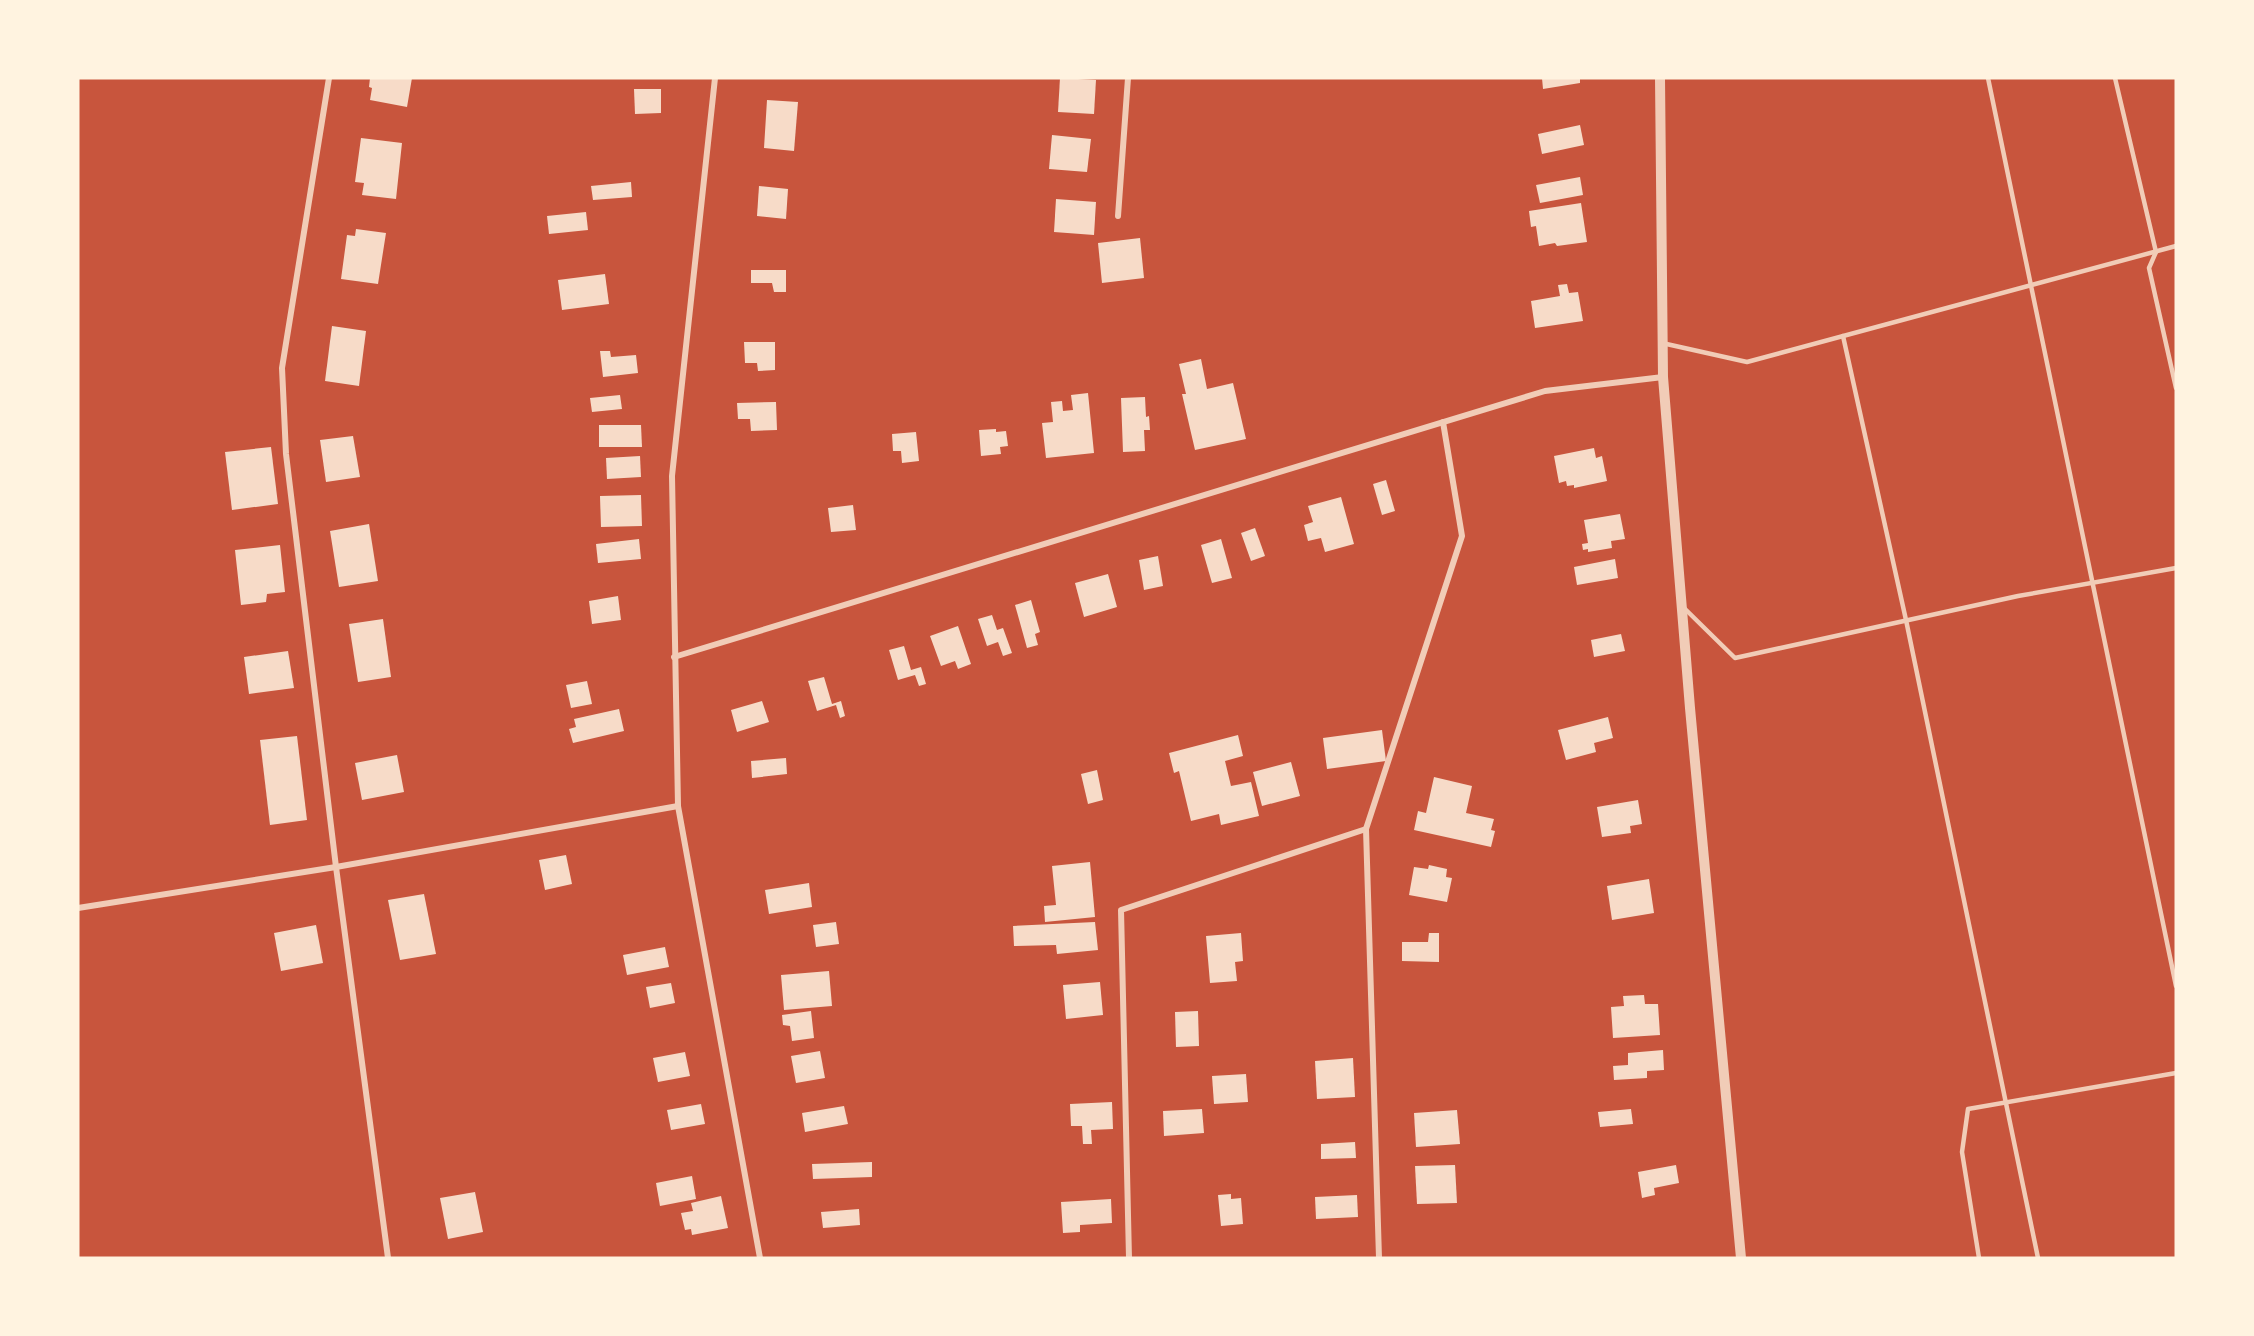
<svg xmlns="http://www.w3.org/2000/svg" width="2254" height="1336" viewBox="0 0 2254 1336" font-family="'PT Sans Narrow',sans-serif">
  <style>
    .building { fill: #f7dbc8 }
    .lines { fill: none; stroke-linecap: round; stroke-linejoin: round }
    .service { stroke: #f1ccb7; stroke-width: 4.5 }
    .minor { stroke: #f1ccb7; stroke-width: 6 }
    .tertiary { stroke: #f1ccb7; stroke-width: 10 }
  </style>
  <rect width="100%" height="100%" fill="#c8553d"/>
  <g class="building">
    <path d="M370,78H412L407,107L370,100L372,88L369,87Z"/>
    <path d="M1060,78L1096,80L1094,114L1058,112Z"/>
    <path d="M1542,78H1580V83L1543,89Z"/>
    <path d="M634,89H661V113L635,114Z"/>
    <path d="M767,100L798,102L794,151L764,148Z"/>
    <path d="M1580,125L1584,145L1542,154L1538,134Z"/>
    <path d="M1052,135L1091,139L1087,172L1049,169Z"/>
    <path d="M361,138L402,143L396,199L362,195L364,183L355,182Z"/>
    <path d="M1580,177L1583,195L1540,203L1536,185Z"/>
    <path d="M631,182L632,197L593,200L591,186Z"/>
    <path d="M759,186L788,189L786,219L757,216Z"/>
    <path d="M1056,199L1096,202L1094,235L1054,232Z"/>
    <path d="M1581,203L1587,242L1557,246L1555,243L1539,246L1536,226L1531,227L1529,211Z"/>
    <path d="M586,212L588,230L549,234L547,216Z"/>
    <path d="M356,229L386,233L378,284L341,279L347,235L355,236Z"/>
    <path d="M1140,238L1144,278L1102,283L1098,243Z"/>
    <path d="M751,270H786V292H774L772,283H751Z"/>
    <path d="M605,274L609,304L562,310L558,280Z"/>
    <path d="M1567,284L1569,293L1578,292L1583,321L1535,328L1531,301L1560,296L1558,285Z"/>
    <path d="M332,326L366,331L359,386L325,381Z"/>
    <path d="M744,342H775V370L758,371L757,363H745Z"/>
    <path d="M600,351H610L611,357L636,355L638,373L603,377Z"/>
    <path d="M1201,359L1207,389L1233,383L1246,439L1195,450L1182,394H1186L1179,364Z"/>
    <path d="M1088,393L1094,453L1046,458L1042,423L1053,422L1051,402L1062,401L1063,411L1073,410L1071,395Z"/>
    <path d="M620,395L622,409L592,412L590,398Z"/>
    <path d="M1145,397L1146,417L1149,416L1150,430H1144L1145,451L1123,452L1121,398Z"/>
    <path d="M776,402L777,430L751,431L750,419H738L737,403Z"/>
    <path d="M599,425H641L642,447H599Z"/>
    <path d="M996,429V432L1006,431L1008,446L1000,447L1001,454L981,456L979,430Z"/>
    <path d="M916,432L919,461L902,463L901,451H893L892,434Z"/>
    <path d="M353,436L360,477L326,482L320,440Z"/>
    <path d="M271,447L278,504L232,510L225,452Z"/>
    <path d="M1594,448L1596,458L1602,456L1607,481L1574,488V485L1567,486L1566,481L1559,483L1554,456Z"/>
    <path d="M640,456L641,477L607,479L606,458Z"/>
    <path d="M1386,480L1395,511L1382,515L1373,484Z"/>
    <path d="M641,495L642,526L601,527L600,496Z"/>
    <path d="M1341,497L1354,544L1325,552L1321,538L1308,541L1304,525L1313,522L1308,506Z"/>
    <path d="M853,505L856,530L831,532L828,508Z"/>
    <path d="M1620,514L1625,539L1611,541L1612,548L1588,552V549L1583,550L1582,544L1588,543L1584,520Z"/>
    <path d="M369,524L378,581L339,587L330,531Z"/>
    <path d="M1255,528L1265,556L1251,561L1241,533Z"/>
    <path d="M639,539L641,559L598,563L596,544Z"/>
    <path d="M1221,539L1232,578L1212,583L1201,545Z"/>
    <path d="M280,545L285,592L267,594L266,602L241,605L235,550Z"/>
    <path d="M1158,556L1163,586L1144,590L1139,560Z"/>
    <path d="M1615,559L1618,578L1577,585L1574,567Z"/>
    <path d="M1108,574L1117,607L1084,617L1075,583Z"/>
    <path d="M618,596L621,620L592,624L589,601Z"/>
    <path d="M1031,600L1040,632L1035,634L1038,645L1027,648L1015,605Z"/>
    <path d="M992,615L997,630L1003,628L1012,653L1003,656L998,642L987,646L978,619Z"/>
    <path d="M383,619L391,677L358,682L349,624Z"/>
    <path d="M958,626L971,664L958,669L955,661L941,666L930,636Z"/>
    <path d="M1621,634L1625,651L1594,657L1591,640Z"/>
    <path d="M904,646L911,670L921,667L926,684L919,686L915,675L898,680L889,650Z"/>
    <path d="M288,651L294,688L249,694L244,657Z"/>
    <path d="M824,677L832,704L841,701L845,716L840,718L836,705L817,711L808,681Z"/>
    <path d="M587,681L592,704L571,708L566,685Z"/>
    <path d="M762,701L769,722L737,732L731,710Z"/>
    <path d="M619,709L624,731L573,743L569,729L576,727L574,719Z"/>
    <path d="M1608,717L1613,738L1594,743L1596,752L1566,760L1558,730Z"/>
    <path d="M1382,730L1386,761L1327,769L1323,738Z"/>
    <path d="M1238,735L1243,756L1225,761L1231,786L1251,782L1259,816L1221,825L1219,814L1191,821L1179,771L1174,773L1169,753Z"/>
    <path d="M297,736L307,820L270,825L260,740Z"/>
    <path d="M397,755L404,792L362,800L355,763Z"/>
    <path d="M786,758L787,774L752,778L751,761Z"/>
    <path d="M1291,762L1300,796L1262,806L1253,772Z"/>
    <path d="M1097,770L1103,800L1088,804L1081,774Z"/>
    <path d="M1434,777L1472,786L1466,813L1494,819L1491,830L1495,831L1491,847L1414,830L1418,811L1426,813Z"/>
    <path d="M1638,800L1642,824L1630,826L1631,833L1602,837L1597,807Z"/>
    <path d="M566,855L572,884L545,890L539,860Z"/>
    <path d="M1090,862L1095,917L1045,922L1044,906L1056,905L1052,866Z"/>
    <path d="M1429,865L1447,869L1446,877L1452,878L1447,902L1409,895L1414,867L1428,869Z"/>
    <path d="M1649,879L1654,913L1612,920L1607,886Z"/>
    <path d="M809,883L812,907L769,914L765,890Z"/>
    <path d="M424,894L436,954L400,960L388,900Z"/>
    <path d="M836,922L839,944L816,947L813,925Z"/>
    <path d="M1095,922L1098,950L1057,954L1056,945L1014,946L1013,926Z"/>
    <path d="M316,925L323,963L281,971L274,933Z"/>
    <path d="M1241,933L1243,961L1235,962L1237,981L1210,983L1206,936Z"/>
    <path d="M1429,933H1439V962L1402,961V942H1428Z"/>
    <path d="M665,947L669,967L627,975L623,955Z"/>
    <path d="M829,971L832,1006L784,1010L781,975Z"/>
    <path d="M1100,982L1103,1015L1066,1019L1063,985Z"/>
    <path d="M671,983L675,1003L650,1008L646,987Z"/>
    <path d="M1644,995L1645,1004H1658L1660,1035L1613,1038L1611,1007L1624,1006L1623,996Z"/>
    <path d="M811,1011L814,1038L792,1041L790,1026L783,1025L782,1015Z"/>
    <path d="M1198,1011L1199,1046L1176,1047L1175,1012Z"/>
    <path d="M1663,1050L1664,1070L1647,1071V1078L1614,1080L1613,1066L1628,1065V1053Z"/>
    <path d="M820,1051L825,1078L796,1083L791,1056Z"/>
    <path d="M685,1052L690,1076L658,1082L653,1058Z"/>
    <path d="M1353,1058L1355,1097L1317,1099L1315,1061Z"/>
    <path d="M1246,1074L1248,1102L1214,1104L1212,1076Z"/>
    <path d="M1112,1102L1113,1129L1091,1130L1092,1144H1083L1082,1126H1071L1070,1104Z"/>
    <path d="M701,1104L705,1124L671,1130L667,1110Z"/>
    <path d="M844,1106L848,1124L805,1132L802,1113Z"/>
    <path d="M1202,1109L1204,1133L1164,1136L1163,1111Z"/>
    <path d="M1631,1109L1633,1124L1600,1127L1598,1112Z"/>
    <path d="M1457,1110L1460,1144L1416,1147L1414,1113Z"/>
    <path d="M1355,1142L1356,1158L1321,1159V1144Z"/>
    <path d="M872,1162V1177L813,1179L812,1164Z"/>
    <path d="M1455,1165L1457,1203L1417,1204L1415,1166Z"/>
    <path d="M1676,1165L1679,1183L1654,1188L1655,1195L1642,1198L1638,1172Z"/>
    <path d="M692,1176L696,1199L660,1206L656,1183Z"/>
    <path d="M475,1192L483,1232L448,1239L440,1198Z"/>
    <path d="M1231,1194V1199L1241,1198L1243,1224L1221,1226L1218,1195Z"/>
    <path d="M1357,1195L1358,1217L1316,1219L1315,1197Z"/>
    <path d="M721,1196L728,1228L692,1235L691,1229L685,1230L681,1213L693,1211L691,1203Z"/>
    <path d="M1111,1199L1112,1223L1080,1225V1232L1063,1233L1061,1202Z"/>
    <path d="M859,1209L860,1225L823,1228L821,1212Z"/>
  </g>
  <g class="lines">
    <g class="service">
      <path d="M1988,78L2176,986"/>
      <path d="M2115,78L2156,252L2149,268L2176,388"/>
      <path d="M1843,336L1906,620L2038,1258"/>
      <path d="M1662,343L1747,362L2176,246"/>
      <path d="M1683,607L1735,658L2018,596L2176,568"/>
      <path d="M1979,1258L1962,1152L1968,1109L2176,1073"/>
    </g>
    <g class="minor">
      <path d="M329,78L282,368L286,454L336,867L388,1258"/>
      <path d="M715,78L672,476L678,806L760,1258"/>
      <path d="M1118,216L1128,78"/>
      <path d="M674,657L1545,391L1663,377"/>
      <path d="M78,908L336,867L678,806"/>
      <path d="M1129,1258L1121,910L1366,829"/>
      <path d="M1379,1258L1366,829L1462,536L1443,422"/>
    </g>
    <path class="tertiary" d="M1660,78L1663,377L1690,708L1741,1258"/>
  </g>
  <rect width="2254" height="1336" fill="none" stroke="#fff3e0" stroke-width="159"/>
</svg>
